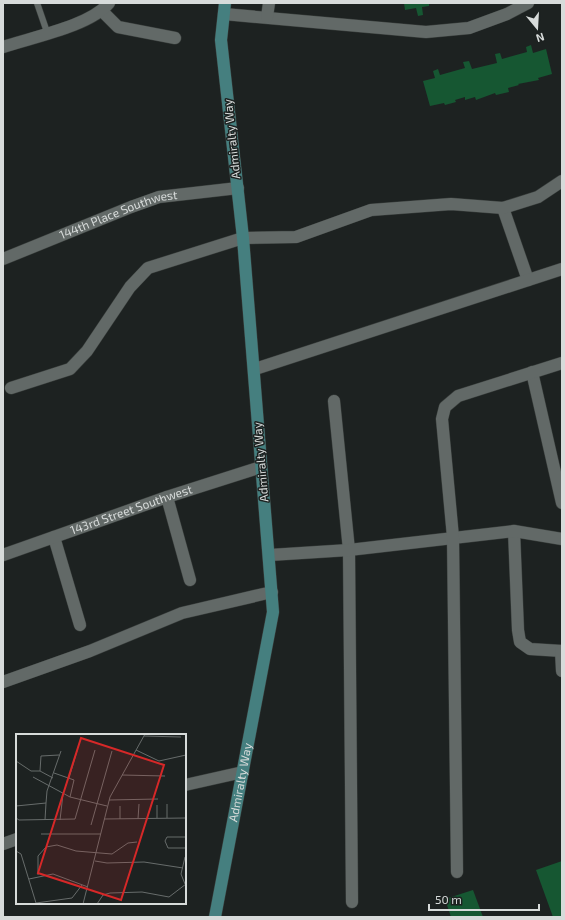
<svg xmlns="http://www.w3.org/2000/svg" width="565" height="920" viewBox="0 0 565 920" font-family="'Exo 2',sans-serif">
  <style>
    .building { fill: #165732 }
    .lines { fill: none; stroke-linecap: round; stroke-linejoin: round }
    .lane-casing { stroke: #393e3c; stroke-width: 7 }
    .street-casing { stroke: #393e3c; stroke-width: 13 }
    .secondary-casing { stroke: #393e3c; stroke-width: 13 }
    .lane { stroke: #626967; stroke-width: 6 }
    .street { stroke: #626967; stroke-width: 12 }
    .secondary { stroke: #457f7f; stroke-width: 12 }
    .labels { text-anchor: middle; stroke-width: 3; stroke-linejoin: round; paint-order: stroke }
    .street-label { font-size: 12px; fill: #d7dbda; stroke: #1d2221 }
    .inset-road { fill: none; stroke: #676c6b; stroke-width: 1 }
    .view { fill: #d62828; fill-opacity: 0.15; stroke: #d62828; stroke-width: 2 }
    .inset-edge { fill: none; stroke: #d7dbda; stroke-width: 2 }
  </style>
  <rect width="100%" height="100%" fill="#1d2221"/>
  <g class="building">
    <path d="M404,3H429V6L422,7L423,15L418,16L416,8L405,10Z"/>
    <path d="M531,45L533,53L546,49L552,74L538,78L539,80L518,84L519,85L508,88L509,92L496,95L495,93L476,100L475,97L465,100V97L455,100L456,102L445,105L444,103L430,106L423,81L435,78L433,71L438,69L440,75L465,68L463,62L469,61L472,69L497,63L495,54L500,53L502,59L527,52L526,47Z"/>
    <path d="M562,861V917H553L536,870Z"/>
    <path d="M473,890L483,917H451L445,899Z"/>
  </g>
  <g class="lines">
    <g class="lane-casing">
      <path id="lane" d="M37,3L47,32"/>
    </g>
    <g class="street-casing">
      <g id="street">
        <path d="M102,11L118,27L175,38"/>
        <path d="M224,14L426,32L469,28L507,14L528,3"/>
        <path d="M267,17L269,3"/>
        <path d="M3,47C33,37 90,26 109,3"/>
        <path d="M503,208L528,280"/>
        <path id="s1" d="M3,259L131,207L159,197L238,188"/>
        <path d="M255,369L562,269"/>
        <path d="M532,372L562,503"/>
        <path d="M11,388L70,369L87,351L130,287L148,268L243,238L296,237L371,210L451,204L503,208L538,197L562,181"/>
        <path d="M334,401L349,550L352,902"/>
        <path d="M167,497L190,580"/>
        <path d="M514,531L518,630L520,642L530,649L562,651"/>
        <path d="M54,537L80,625"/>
        <path id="s2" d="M3,555L167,497L261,467"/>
        <path d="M270,555L349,550L514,531L562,539"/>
        <path d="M561,651L562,671"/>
        <path d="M3,682L90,651L182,613L272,592"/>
        <path d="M185,785L243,772"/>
        <path d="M3,844L17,839"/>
        <path d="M457,872L453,537L442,419L445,407L458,396L562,363"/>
      </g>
    </g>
    <g class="secondary-casing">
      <g id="secondary">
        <path id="s3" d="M215,917L273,612L243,238L221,40L225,3"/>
      </g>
    </g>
    <use href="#lane" class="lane"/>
    <use href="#street" class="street"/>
    <use href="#secondary" class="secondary"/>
  </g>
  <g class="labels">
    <g class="street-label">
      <text transform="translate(232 139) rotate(-96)" y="4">Admiralty Way</text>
      <text dy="4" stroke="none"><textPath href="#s1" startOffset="124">144th Place Southwest</textPath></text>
      <text transform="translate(261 462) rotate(-95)" y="4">Admiralty Way</text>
      <text dy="4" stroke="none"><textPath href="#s2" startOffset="136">143rd Street Southwest</textPath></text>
      <text dy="4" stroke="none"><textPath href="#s3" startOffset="137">Admiralty Way</textPath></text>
    </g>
  </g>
  <g transform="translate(16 734)">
    <rect width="170" height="170" fill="#1d2221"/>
    <path class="inset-road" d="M128,2L165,3M120,16L143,27L170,21M0,27L15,37H24L37,44M24,37L25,22L43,21M38,39L58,46L54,63M106,41L149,42M17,43L54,63L91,72M53,44L61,17M93,66L142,65M30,69L31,57L45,17M151,70V84M141,71V84M88,85L170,84M104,85V72M122,85L123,70M29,86L30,69L0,72V84L3,86L59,85L79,16M44,86L47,60M75,91L96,17M25,100H85M170,103H151L149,107L152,114H170M0,117L5,120L20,169L56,164L66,151M79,127L91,129L128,128L167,134M22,141V122L30,113L41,111L60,117L96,120L112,109L121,108M13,145L37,140L72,153M169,150L165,140L169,123M67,170L94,63L129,0M81,170L87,161L94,159L126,158L153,163L170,150"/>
    <path class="view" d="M65,4L148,31L105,166L22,139Z"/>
    <rect width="170" height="170" class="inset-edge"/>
  </g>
  <rect width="565" height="920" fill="none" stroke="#d7dbda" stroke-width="8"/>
  <g transform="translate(537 28) rotate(162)" stroke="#1d2221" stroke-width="3" paint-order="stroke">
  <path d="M0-3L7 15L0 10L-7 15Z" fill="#d7dbda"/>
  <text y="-6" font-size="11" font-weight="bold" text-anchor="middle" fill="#d7dbda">N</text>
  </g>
  <path d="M429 904v6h110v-6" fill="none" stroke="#d7dbda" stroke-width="2"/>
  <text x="435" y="904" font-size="12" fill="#d7dbda" stroke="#1d2221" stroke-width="3" paint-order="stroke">50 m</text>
</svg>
